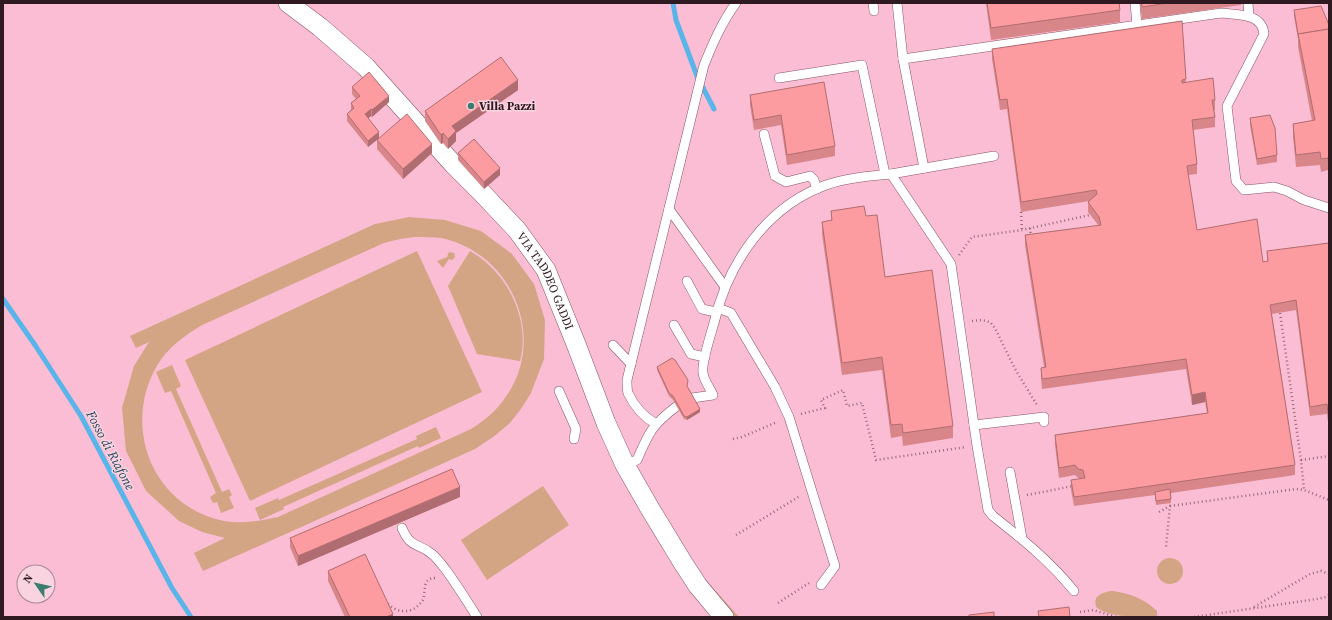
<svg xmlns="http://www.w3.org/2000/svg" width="1332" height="620" viewBox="0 0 1332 620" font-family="'Source Serif 4',serif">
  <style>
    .green { fill: #d3a585; fill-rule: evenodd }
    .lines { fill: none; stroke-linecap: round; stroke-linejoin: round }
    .stream { stroke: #59b5e9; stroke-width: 5 }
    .lane-casing { stroke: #885366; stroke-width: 10 }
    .street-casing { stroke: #885366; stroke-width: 20 }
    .path { stroke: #956b7a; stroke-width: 2.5; stroke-dasharray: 1 3; stroke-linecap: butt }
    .lane { stroke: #fff; stroke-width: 9 }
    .street { stroke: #fff; stroke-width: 19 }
    .wall { fill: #d9868a }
    .shaded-wall { fill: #b06d71 }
    .building { fill: #fc9ca1; stroke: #b06d71 }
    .poi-dot { fill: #3b7c6d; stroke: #f9d3df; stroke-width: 1.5 }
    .labels { text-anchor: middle; stroke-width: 3; stroke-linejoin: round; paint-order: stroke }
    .poi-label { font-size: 12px; font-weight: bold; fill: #301a22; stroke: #f9d3df; text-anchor: start }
    .street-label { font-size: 12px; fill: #301a22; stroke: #f9d3df }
    .water-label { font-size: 13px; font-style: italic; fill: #22485f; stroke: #f9d3df }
  </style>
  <rect width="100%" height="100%" fill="#fbbdd3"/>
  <g class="green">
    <path d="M409,217L445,220L481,231L512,254L534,284L545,320L544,359L531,393L521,409L509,424L493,437L475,449L203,571L194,553L225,538L202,532L179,521L146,491L126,451L122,408L134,366L149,342L136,348L130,336L375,224ZM414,237C423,237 432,237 441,238C513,253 548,339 505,398C496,411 484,421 471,429L278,517C260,521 243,524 224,521C149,506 119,419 162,358C173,344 187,334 202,325L384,243L400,239Z"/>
    <path d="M417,251L482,392L250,501L185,360Z"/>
    <path d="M470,251C507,272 531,319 520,361L477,354L448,286Z"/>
    <path d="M449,252L454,253L455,257L452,260L449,259L443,268L437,261L447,257Z"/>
    <path d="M172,365L181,386L176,389L222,492L229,489L232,495L229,497L234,508L221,513L217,502L213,503L210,497L216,493L171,391L165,393L156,372Z"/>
    <path d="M436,427L441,438L419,448L418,446L283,507L284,509L260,520L255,508L278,498L279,500L417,439L416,436Z"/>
    <path d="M543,486L569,525L487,580L461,540Z"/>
    <path d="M675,537L706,580L739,617H728Z"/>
    <circle cx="1170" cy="571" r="13"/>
    <path d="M1112,591C1129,593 1145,599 1157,611V617C1140,617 1112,618 1097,608C1091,596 1103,592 1112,591Z"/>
  </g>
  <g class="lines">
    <g class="stream">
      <path d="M673,3L676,20L697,76L714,109"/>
      <path d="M3,299L35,345L81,416L172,588L191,617"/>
    </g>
    <g class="lane-casing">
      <g id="lane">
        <path d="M873,3L874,11"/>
        <path d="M897,3L903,59L924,168"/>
        <path d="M1135,3L1137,25"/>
        <path d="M1248,3L1249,16"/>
        <path d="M903,59L1221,13C1238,15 1262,13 1264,34L1227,106L1236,181L1244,190L1274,187L1287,191L1304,200L1329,208"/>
        <path d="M779,78L862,65L885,174"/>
        <path d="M764,134L775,176L786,182L810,176L814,180L817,189"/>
        <path d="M891,174L994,156"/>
        <path d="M669,209L725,287"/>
        <path d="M687,281L702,309L716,312"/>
        <path d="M718,308L731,313L775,387L789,417L835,566L821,585"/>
        <path d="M674,325L691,354L705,357"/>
        <path d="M613,345L631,364"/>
        <path d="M559,391L576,429L574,439"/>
        <path d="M692,398L713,395C710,388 704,381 703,373C701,365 711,333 714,323C728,263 766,207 826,185C846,178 870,176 891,174L951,264L977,446L988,510L993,516C1022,539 1050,561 1074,591"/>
        <path d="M656,424C644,417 634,406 628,393C627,390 627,384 627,380L704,65C713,43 722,22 736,3"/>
        <path d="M974,425L1044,417V422"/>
        <path d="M625,465L637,460C649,432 652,425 677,406"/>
        <path d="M1010,472L1022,538"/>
        <path d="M402,528C411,549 417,542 432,554C437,558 442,565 446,570C457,585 467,601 477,617"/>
      </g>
    </g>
    <g class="street-casing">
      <g id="street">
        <path id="s1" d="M288,3L320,27L366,67L454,165L483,194L517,230L546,270L576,344L606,423L625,465L649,507L683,563L698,586L724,617"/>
      </g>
    </g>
    <g class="path">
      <path d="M1021,212L1022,230"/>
      <path d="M1030,228L1031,237"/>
      <path d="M959,255L972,237L1022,230L1090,215"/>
      <path d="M1280,313L1301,460L1304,490"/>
      <path d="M972,321L982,320L990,322L995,328L1015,369L1037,405"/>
      <path d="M801,414L825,408L821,400L843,390L847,406L862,403L876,460L966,447"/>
      <path d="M733,439L742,437L777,422"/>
      <path d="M1301,460L1329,456"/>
      <path d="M1027,495L1073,486"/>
      <path d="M1170,506L1296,489L1304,490L1329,500"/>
      <path d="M1159,512L1170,506L1166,547"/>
      <path d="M736,535L800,496"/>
      <path d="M778,603L809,583"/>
      <path d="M388,604C400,615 414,613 423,600C426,591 422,578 435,578"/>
      <path d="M1254,607L1310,574L1321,571L1329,574"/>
      <path d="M1080,612L1093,610L1117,617"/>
      <path d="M1194,617L1317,599L1326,597L1329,595"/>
    </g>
    <use href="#lane" class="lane"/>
    <use href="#street" class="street"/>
  </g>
  <g class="wall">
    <path d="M986,3H1119L1120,10V22L991,40Z"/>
    <path d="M1140,3H1241V5L1142,19Z"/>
    <path d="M1294,10L1329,25V179L1328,170L1321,172L1320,165L1296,167L1293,137V124L1312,121L1298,47V39L1294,16Z"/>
    <path d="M1182,21L1186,82L1215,100V110H1214L1215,117V127L1193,130L1197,164V174L1188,175L1197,230L1263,262L1267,261V251L1329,243V422H1328L1327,414L1310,416L1296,310L1272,314L1295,465V475L1171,493V503L1156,505L1155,495L1074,506L1071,490V480L1079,479L1075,475L1059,478L1055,445V435L1207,413L1205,402L1192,405L1186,369L1042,389L1041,377V368L1044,367L1025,245V235L1099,226L1088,212V202L1089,201L1021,212L1007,109L1000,110L992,59V49Z"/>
    <path d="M352,87L389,102L372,117L371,116L368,118L379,138L432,153L403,179L377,149V140L368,147L347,121V114L351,110V103L356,99L352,94Z"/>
    <path d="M518,90L456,133V141L448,149L443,143L441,144L425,121V111Z"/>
    <path d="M750,95L835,146V156L787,165L781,125L754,130L750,105Z"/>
    <path d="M1250,118L1277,155V162L1257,165L1250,125Z"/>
    <path d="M458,153L500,175L484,189L458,160Z"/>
    <path d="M831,211L866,216L885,277L953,426V438L903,446L902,436L891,438L882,370L842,375L822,234V222L831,220Z"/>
    <path d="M657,367L687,387L700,412L687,420L684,419L673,400L669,396L657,370Z"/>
    <path d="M460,497L298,566L290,547V538Z"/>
    <path d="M328,571L393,617H345L328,581Z"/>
  </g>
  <g class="shaded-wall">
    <path d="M518,80V90L456,133V141L448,149V139L452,126Z"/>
    <path d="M389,96V102L372,117V110Z"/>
    <path d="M371,109V116L365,121V114Z"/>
    <path d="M379,132V138L368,147V141Z"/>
    <path d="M443,133V143L441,144V135Z"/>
    <path d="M432,144V153L403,179V169Z"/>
    <path d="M500,168V175L484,189V182Z"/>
    <path d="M1205,392V402L1192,405V395Z"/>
    <path d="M700,409V412L687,420V417Z"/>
    <path d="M460,487V497L298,566V556Z"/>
    <path d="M393,614V617H386Z"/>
  </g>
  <g class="building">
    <path d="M987,3H1119L1120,10L991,28Z"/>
    <path d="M1142,3H1168L1142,7Z"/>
    <path d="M1321,6L1329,25V29L1298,34L1294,10Z"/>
    <path d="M1182,21L1186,79L1182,80V83L1213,78L1215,100H1212L1215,117L1192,120L1197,164L1187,166L1197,230L1257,219L1263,262L1268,261L1267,251L1329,243V412L1328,413L1327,404L1310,407L1296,300L1270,305L1295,465L1074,497L1071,480L1085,478L1083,470L1078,469L1075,465L1059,468L1055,435L1208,413L1205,392L1192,395L1186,359L1042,379L1041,368L1046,367L1025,235L1101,225L1099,217L1088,202L1097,194L1096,190L1021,202L1007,99L1000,100L992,49Z"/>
    <path d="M1329,29V166L1328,158L1321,159L1320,152L1296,155L1293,124L1315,120L1298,34Z"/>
    <path d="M501,57L518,80L452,126L456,131L448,139L443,133L441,135L425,111Z"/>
    <path d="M369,72L389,96L372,110L371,109L365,114L379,132L368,141L347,114L354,108L351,103L360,96L352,87Z"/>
    <path d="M824,82L835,146L787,155L781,115L754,120L750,95Z"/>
    <path d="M407,114L432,144L403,169L377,140Z"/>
    <path d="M1270,115L1275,128L1277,155L1257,159L1250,118Z"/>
    <path d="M474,139L500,168L484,182L458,153Z"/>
    <path d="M864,206L866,216L877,215L885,277L932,270L953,426L903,433L902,424L891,425L882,357L842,363L822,222L832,220L831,211Z"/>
    <path d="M672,358L675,360L688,380L687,386L700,409L687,417L684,416L673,396L669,393L657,367Z"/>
    <path d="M452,469L460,487L298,556L290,538Z"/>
    <path d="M1170,489L1171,499L1156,501L1155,492Z"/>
    <path d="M365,554L393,614L386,617H350L328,571Z"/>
    <path d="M1069,607L1070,617H1039L1038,611Z"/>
    <path d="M994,612V617H969V615Z"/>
  </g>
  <circle class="poi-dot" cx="471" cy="106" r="4"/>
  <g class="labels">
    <g class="poi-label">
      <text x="479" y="110">Villa Pazzi</text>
    </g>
    <g class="street-label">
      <text dy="4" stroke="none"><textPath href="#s1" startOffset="382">VIA TADDEO GADDI</textPath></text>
    </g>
    <g class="water-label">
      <text transform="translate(111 450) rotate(62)" y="5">Fosso di Riafone</text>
    </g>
  </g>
  <rect width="1332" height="620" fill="none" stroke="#301a22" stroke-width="8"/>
  <g transform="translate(36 584) rotate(304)"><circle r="19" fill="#f9d3df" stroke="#a98993"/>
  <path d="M0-3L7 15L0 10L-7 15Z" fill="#3b7c6d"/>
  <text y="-6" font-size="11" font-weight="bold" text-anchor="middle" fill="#301a22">N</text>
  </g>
</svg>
